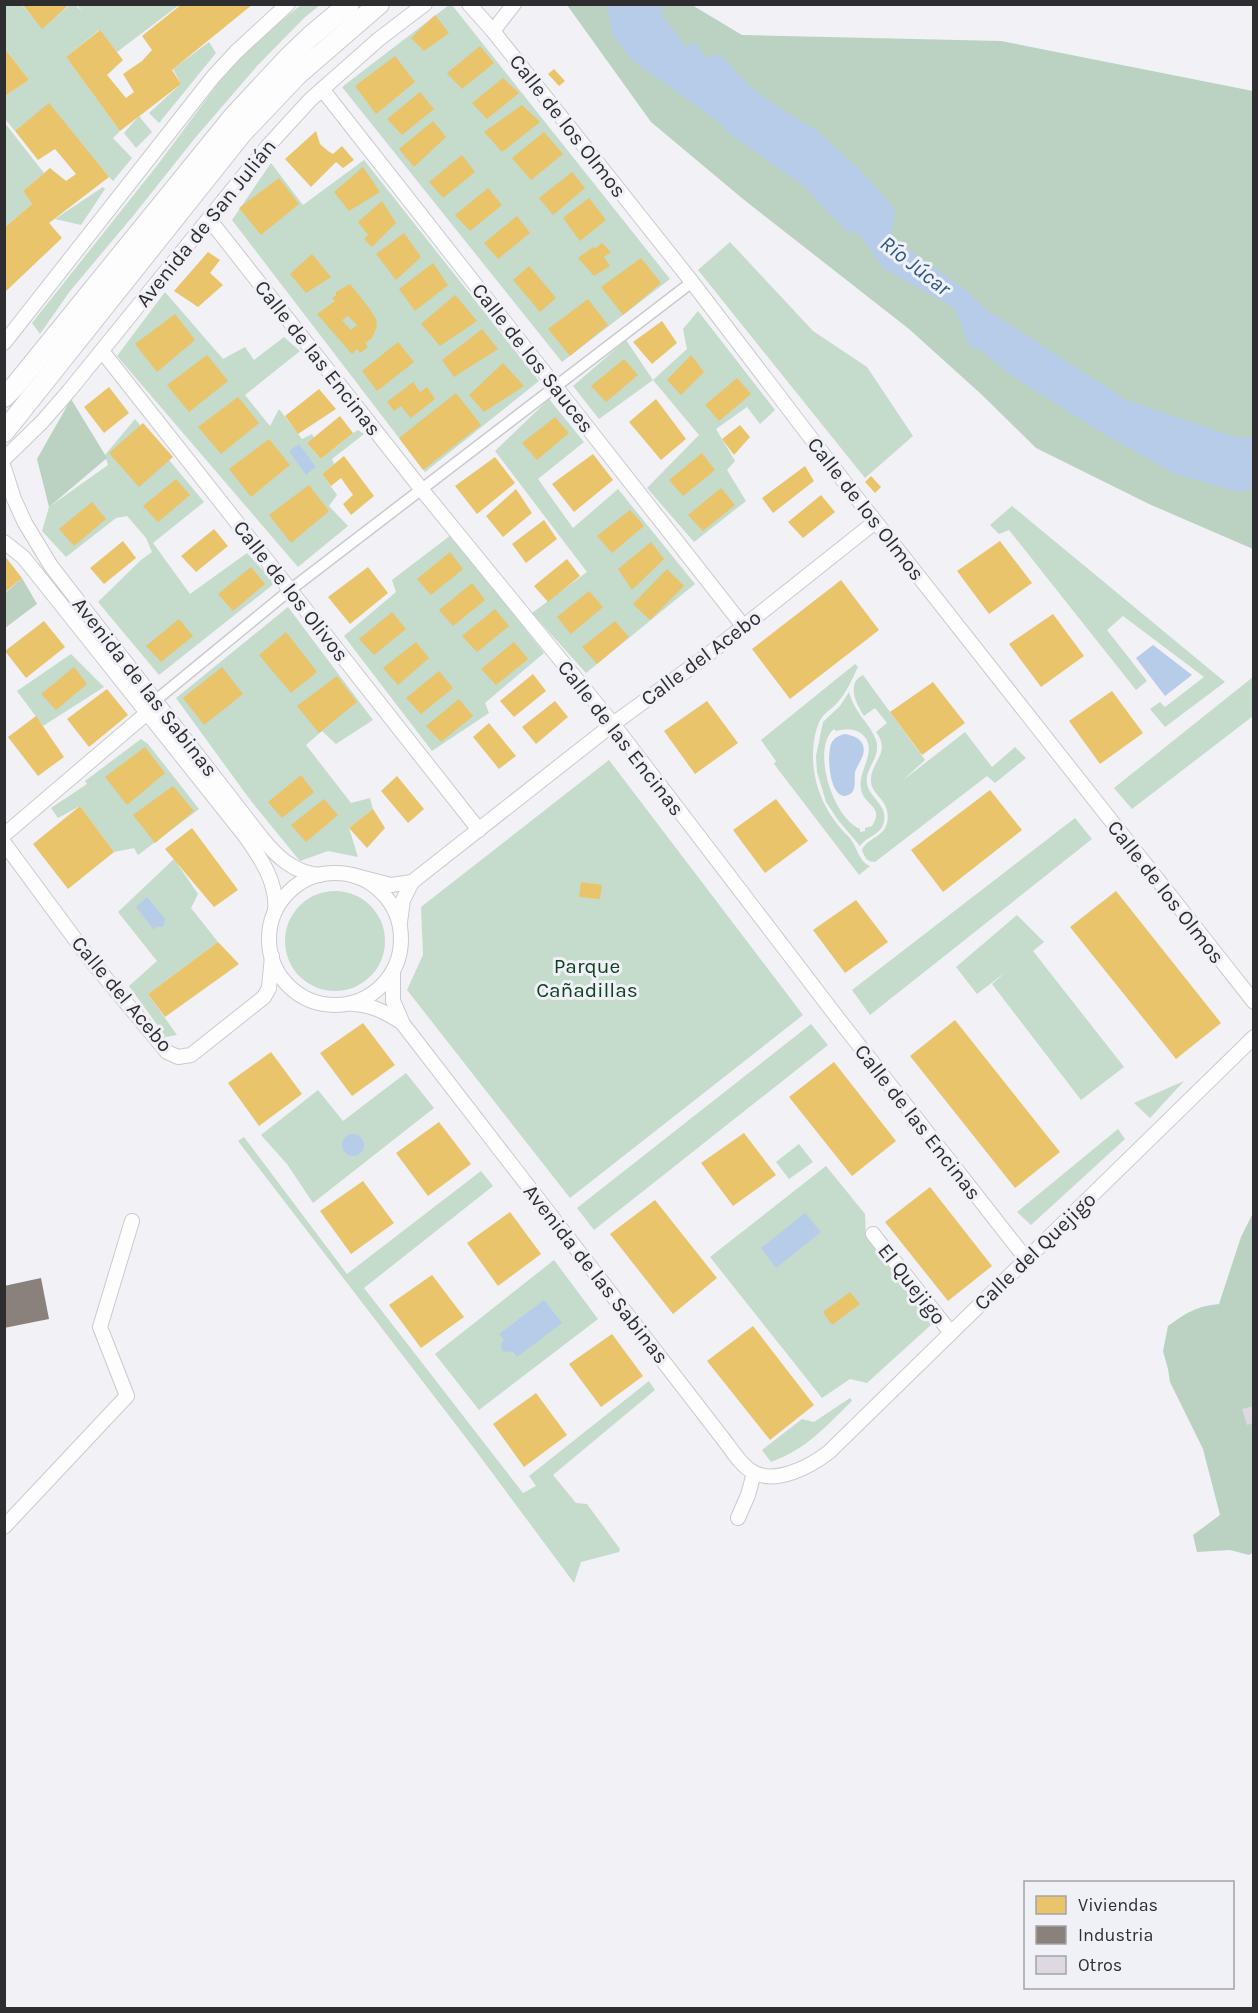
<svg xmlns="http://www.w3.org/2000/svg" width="1258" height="2013" viewBox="0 0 1258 2013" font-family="Karla,sans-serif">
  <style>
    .green { fill: #c5dbcc; fill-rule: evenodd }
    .forest { fill: #bbd2c2 }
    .water { fill: #b7cce9 }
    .homes { fill: #e9c46a; fill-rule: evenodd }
    .industry { fill: #8a817c }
    .building { fill: #ddd8e2 }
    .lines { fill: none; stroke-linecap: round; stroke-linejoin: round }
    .pedestrian-casing { stroke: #cacbce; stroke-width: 13 }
    .minor-casing { stroke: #cacbce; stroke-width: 16 }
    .secondary-casing { stroke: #cacbce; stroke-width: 22 }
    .pedestrian { stroke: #fdfdfe; stroke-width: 10 }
    .minor { stroke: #fdfdfe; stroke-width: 14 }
    .secondary { stroke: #fdfdfe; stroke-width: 20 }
    .labels { text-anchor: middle; stroke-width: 6; stroke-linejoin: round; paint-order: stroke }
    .street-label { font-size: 21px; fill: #2e2e31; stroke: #f0f0f7 }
    .park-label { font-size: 21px; fill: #104121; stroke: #f0f0f7 }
    .water-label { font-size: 22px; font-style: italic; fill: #2f578a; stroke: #f0f0f7 }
  </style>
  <rect width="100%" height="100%" fill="#f1f1f6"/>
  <g class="green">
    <path d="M5,5H22L42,28L70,5H75L82,11L77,5H179L117,52L99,30L66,57L120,131L113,138L132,158L113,181L109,177L49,104L15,131L5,119V96L29,80L5,49Z"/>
    <path d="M301,5H320L304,18L257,66L195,138L133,216L70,291L40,334L32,323L159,163L240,54Z"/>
    <path d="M449,5H452L670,279L562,362L342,87Z"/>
    <path d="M209,42L216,53L159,123L149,113L181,84L173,69Z"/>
    <path d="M139,116L152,132L136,148L124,133Z"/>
    <path d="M4,122L44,173L23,191L32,204L4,228Z"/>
    <path d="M364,160L539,381L425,472L232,220L271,163L303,205Z"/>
    <path d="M103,187L105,189L81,225L55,219Z"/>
    <path d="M730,242L813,331L867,367L913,436L865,478L698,270Z"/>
    <path d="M165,292L223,359L245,347L254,360L284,337L300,351L245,395L270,426L279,409L302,439L312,434L314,438L307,443L321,459L353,433L358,430L364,434L332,459L334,464L322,474L337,495L329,506L348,526L298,567L117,356Z"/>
    <path d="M698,311L775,410L760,424L747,407L716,429L735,461L727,470L746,501L694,542L647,488L699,435L653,380L599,419L573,386L626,340L653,380L687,349L683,329Z"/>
    <path d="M549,399L584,442L538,479L573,528L618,489L695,584L586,673L532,613L587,572L495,451Z"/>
    <path d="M135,419L204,502L153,543L190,594L247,553L275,583L159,675L98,602L141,560L152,552L146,538L127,516L116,518L66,557L42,531L49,507L108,465L105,455Z"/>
    <path d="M1012,506L1225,682L1165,727L1150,709L1160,702L1165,707L1204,677L1123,616L1107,630L1147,681L1136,690L1009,530L999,534L990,525Z"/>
    <path d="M451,535L544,653L485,703L489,713L432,751L344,636L396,592L392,580Z"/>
    <path d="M288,607L373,720L336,744L322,731L306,745L351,803L370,798L373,809L349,828L358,857L328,851L300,861L251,801L176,698Z"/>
    <path d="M71,654L104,687L43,726L17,691Z"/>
    <path d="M855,664L858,667C852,679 846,694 837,703C833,708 827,711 823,716C818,722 815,733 814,741C809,778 823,812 849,837C857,846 858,861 870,866L859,875L774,764L776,761L761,740Z"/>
    <path d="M863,675L925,760L902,781L965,732L992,767L1015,747L1026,758L995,783L987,776L875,862C867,862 865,858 862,850C867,838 884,837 887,823C892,800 871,796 871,781C870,762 892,753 876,732L887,723L875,708L864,716C856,704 846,683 863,675Z"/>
    <path d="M1253,677V716L1132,809L1114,788Z"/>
    <path d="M849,692C855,714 870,723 876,740C882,757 864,768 867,784C870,799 890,806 883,825C879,835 866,837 860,846L838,820L826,802L817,772L816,756L823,722L840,706ZM834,729L836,731C844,729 851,728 859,732C882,747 857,770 861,789C864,806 885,806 872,826L865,828V831L860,832V829C832,817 811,748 834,729Z"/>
    <path d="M141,739L148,744L199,809L138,855L134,848L114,852L80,806L58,818L51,808L87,784L85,781Z"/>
    <path d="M609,760L803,1015L570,1198L407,990L423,955L421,907Z"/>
    <path d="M1075,818L1092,839L870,1015L852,990Z"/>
    <path d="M174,859L198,894L191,908L218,942L148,994L177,1035L166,1037L129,986L157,961L118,912Z"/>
    <circle cx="335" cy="941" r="50"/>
    <path d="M1017,915L1044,942L1033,951L1124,1067L1081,1100L992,984L1007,971L977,994L956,967Z"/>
    <path d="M811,1024L828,1045L594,1230L577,1208Z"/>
    <path d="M406,1073L434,1108L313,1203L287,1164L261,1135L318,1090L343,1121Z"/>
    <path d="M1184,1081L1150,1118L1134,1103Z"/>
    <path d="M1118,1129L1125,1139L1031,1225L1017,1212Z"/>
    <path d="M244,1137L347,1274L481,1171L493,1186L364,1288L523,1493L536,1486L529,1476L649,1381L655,1390L553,1475L576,1503L587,1504L620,1549L619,1552L581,1562L574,1583L470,1443L238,1141Z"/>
    <path d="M799,1144L813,1162L789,1179L776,1162Z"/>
    <path d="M826,1166L865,1214L866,1237L932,1324L867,1383L850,1379L822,1398L710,1257Z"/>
    <path d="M554,1260L598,1319L479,1410L435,1354Z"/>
    <path d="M850,1398L852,1401C825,1427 808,1448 771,1462L762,1450L802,1419L814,1422Z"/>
  </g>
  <g class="forest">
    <path d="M567,5H692L742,35L1001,41L1253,91V549L1149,504L1036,448L981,394L909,329L743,199L651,122Z"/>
    <path d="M71,399L107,458L49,507L37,459Z"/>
    <path d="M22,578L37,604L5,628V593Z"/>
    <path d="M1253,1213L1254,1552L1249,1555L1230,1550L1197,1552L1193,1535L1220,1515L1203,1449L1170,1382L1168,1369L1163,1351L1168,1326C1186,1313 1197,1306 1219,1304L1241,1237Z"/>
  </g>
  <g class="water">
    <path d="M607,5H662V15L686,47L696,42L705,58L720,54L746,83L773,104L816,130L859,169L895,209L891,237L965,289L983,307L1126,400L1232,436L1253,438V489L1239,492L1175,474L1099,431L1009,374L981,350L970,347L954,308L884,269L859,234L846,231L805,187L730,134L718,121L633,61L613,36Z"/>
    <path d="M299,444L316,467L306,475L289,451Z"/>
    <path d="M1153,645L1192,675L1165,696L1136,658Z"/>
    <path d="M844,734C855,735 867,741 863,755C861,761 857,766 855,772C854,778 856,785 853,791C851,794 849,795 845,796C829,796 826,753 832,742C835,737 839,736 844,734Z"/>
    <path d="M147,897L166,920L164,922V926L161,927L156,926L154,930L136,907Z"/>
    <circle cx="353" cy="1145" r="11"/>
    <path d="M805,1213L821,1232L776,1268L761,1248Z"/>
    <path d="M544,1300L562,1323L517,1357L513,1352L502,1351L501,1344L504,1340L499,1334Z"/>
  </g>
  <g class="homes">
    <path d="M22,4H70L42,29Z"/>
    <path d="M182,4H253L172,70L181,84L120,131L66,57L100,30L123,60L107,75L126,98L134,92L123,74L142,61L152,50L142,36Z"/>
    <path d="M435,15L449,33L424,51L411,38Z"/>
    <path d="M480,46L494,63L462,89L447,73Z"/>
    <path d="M5,49L29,80L5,96Z"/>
    <path d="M395,56L415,82L376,114L355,86Z"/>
    <path d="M554,69L565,81L559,86L548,74Z"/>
    <path d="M503,78L519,93L487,119L472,103Z"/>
    <path d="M420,92L434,109L402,135L387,119Z"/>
    <path d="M49,103L109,177L49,223L62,238L4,293V228L32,204L23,191L50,168L66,181L76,174L55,149L38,160L15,131Z"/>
    <path d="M522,105L540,122L502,152L484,132Z"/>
    <path d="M433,121L446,137L414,167L399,149Z"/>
    <path d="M316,131L320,144L328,151L333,154L342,146L354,160L343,168L336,162L311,187L285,159Z"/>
    <path d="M544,132L563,154L531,180L512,158Z"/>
    <path d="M462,155L475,172L443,198L429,182Z"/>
    <path d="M363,167L380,192L349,211L334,192Z"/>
    <path d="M572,172L585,188L553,215L539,198Z"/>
    <path d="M279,178L299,204L261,235L239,208Z"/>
    <path d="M488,188L502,205L470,231L455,215Z"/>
    <path d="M589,198L606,220L580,241L563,218Z"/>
    <path d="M382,201L396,223L372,247L364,239L368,235L358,222Z"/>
    <path d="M517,216L530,233L498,259L484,243Z"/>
    <path d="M404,233L421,257L396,280L376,254Z"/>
    <path d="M602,243L611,252L604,257L610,266L594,276L578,258L593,247L596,248Z"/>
    <path d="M208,252L220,260L210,273L223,285L198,307L174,291Z"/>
    <path d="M312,254L331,277L306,293L290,274Z"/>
    <path d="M641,258L661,283L623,315L601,287Z"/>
    <path d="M433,263L448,285L415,311L399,289Z"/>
    <path d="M529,266L556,298L540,312L513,280Z"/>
    <path d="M350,284L369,308L376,319L377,326L372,338L365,343L368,347L360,353L357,349L352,354L317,314L335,301L332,298L336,295V292ZM348,316L357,325L351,330L342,320Z"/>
    <path d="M455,295L477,321L440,346L421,324Z"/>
    <path d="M588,299L608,325L570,356L548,329Z"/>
    <path d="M175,314L195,340L157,372L135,344Z"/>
    <path d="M662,321L677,343L652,364L633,342Z"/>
    <path d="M482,329L498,349L454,377L442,360Z"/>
    <path d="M398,342L414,362L377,391L362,371Z"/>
    <path d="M207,355L228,381L189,412L167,385Z"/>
    <path d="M691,355L704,372L681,395L667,380Z"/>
    <path d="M624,359L638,375L606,402L591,386Z"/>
    <path d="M503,363L524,386L484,412L469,395Z"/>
    <path d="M737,378L751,394L719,421L705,405Z"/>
    <path d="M413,382L420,392L427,387L435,399L411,418L401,406L394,411L387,402Z"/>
    <path d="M109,387L129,413L104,433L84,407Z"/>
    <path d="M319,389L336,409L298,434L285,416Z"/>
    <path d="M456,393L481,425L423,470L399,438Z"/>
    <path d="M238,397L259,423L221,454L198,427Z"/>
    <path d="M656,399L686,439L661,460L629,422Z"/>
    <path d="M340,416L353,433L321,459L307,443Z"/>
    <path d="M555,417L569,433L537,460L522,443Z"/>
    <path d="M143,423L173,457L139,487L109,453Z"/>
    <path d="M740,425L750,437L734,455L722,439Z"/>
    <path d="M269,439L290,465L251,497L229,469Z"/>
    <path d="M702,453L715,470L683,496L669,480Z"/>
    <path d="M593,454L613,480L574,512L552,484Z"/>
    <path d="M344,456L374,496L351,515L343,504L353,495L341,478L331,486L322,474Z"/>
    <path d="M495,457L515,483L477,514L455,486Z"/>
    <path d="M805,466L814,481L773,513L762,498Z"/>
    <path d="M871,476L881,487L875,493L865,482Z"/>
    <path d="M176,479L190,495L158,522L143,506Z"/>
    <path d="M309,485L329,511L291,543L269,515Z"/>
    <path d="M721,488L735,505L703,531L688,515Z"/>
    <path d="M516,489L532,513L503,537L486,516Z"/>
    <path d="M821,495L835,512L803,538L788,522Z"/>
    <path d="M92,502L106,519L74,546L59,529Z"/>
    <path d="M630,510L644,526L612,553L597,536Z"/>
    <path d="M544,520L557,539L526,563L512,544Z"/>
    <path d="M214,529L228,546L196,572L181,556Z"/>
    <path d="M123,541L136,558L104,584L90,568Z"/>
    <path d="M1000,541L1032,583L989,614L957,571Z"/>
    <path d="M651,542L664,559L632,590L618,569Z"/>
    <path d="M450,552L463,569L431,595L417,579Z"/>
    <path d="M4,555L22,578L4,593Z"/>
    <path d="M567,559L580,576L548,602L534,586Z"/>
    <path d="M251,567L265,584L233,611L218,594Z"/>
    <path d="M368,567L388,593L350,624L328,597Z"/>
    <path d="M667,569L684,586L650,620L633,604Z"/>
    <path d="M841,580L879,630L790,699L752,649Z"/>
    <path d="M472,583L485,600L453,626L439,610Z"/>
    <path d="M589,591L603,607L571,634L557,617Z"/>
    <path d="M495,609L509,626L477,652L462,636Z"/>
    <path d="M392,612L406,629L374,655L359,639Z"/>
    <path d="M1053,614L1084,656L1041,687L1009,644Z"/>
    <path d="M179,619L193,636L161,662L146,646Z"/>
    <path d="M44,621L65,647L26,678L5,651Z"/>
    <path d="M615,621L629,637L597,664L582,647Z"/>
    <path d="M286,632L317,672L291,693L259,655Z"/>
    <path d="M416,642L429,658L398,685L383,668Z"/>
    <path d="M514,642L528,659L496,685L481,669Z"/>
    <path d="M74,667L87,684L56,710L41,694Z"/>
    <path d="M222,667L243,694L204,725L183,698Z"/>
    <path d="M439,671L453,688L421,714L406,698Z"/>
    <path d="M533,674L546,691L514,717L500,701Z"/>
    <path d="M337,676L357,702L319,733L297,706Z"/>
    <path d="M933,682L965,723L922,755L890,712Z"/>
    <path d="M107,689L128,715L89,747L67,719Z"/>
    <path d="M1112,691L1143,733L1100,764L1069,721Z"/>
    <path d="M459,699L473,716L441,742L426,726Z"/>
    <path d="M555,701L568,717L536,744L522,727Z"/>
    <path d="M707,701L738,743L695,774L664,731Z"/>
    <path d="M36,716L64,757L38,776L8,737Z"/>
    <path d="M489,723L516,756L499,769L473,737Z"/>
    <path d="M145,747L165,773L127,805L105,777Z"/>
    <path d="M301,775L314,792L282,818L268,802Z"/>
    <path d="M397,776L424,809L408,823L381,791Z"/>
    <path d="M173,786L194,811L155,843L133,815Z"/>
    <path d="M990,790L1022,830L943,892L911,850Z"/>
    <path d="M324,799L338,815L306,842L291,825Z"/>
    <path d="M776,799L808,841L765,873L733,830Z"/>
    <path d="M80,806L114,852L68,889L33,844Z"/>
    <path d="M373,809L385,828L367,848L349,828Z"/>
    <path d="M192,828L238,890L214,907L165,849Z"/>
    <path d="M581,882L602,885L600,899L579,897Z"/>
    <path d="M1116,891L1221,1023L1176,1059L1070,927Z"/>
    <path d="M856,900L888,942L845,973L813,930Z"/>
    <path d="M218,942L239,964L165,1017L148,994Z"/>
    <path d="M955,1020L1060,1152L1015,1188L910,1056Z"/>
    <path d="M363,1023L395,1065L352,1096L320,1053Z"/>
    <path d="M271,1052L302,1094L259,1126L228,1083Z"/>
    <path d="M834,1062L896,1141L852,1176L789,1097Z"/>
    <path d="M439,1122L471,1164L428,1196L396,1153Z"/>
    <path d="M744,1133L776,1175L733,1206L701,1163Z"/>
    <path d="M363,1181L394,1223L351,1254L320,1211Z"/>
    <path d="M930,1187L992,1266L948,1301L885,1222Z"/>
    <path d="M655,1200L717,1278L673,1314L610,1234Z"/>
    <path d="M510,1212L541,1254L498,1286L467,1243Z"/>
    <path d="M432,1275L464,1317L421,1348L389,1305Z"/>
    <path d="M850,1292L860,1304L832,1325L823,1312Z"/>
    <path d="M753,1326L814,1405L770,1440L707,1361Z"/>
    <path d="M612,1334L643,1376L601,1407L569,1364Z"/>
    <path d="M536,1393L567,1435L524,1467L493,1424Z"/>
  </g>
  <path class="industry" d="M41,1278L49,1319L4,1328V1286Z"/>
  <path class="building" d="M1254,1406V1423L1247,1425L1242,1409Z"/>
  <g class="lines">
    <g class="pedestrian-casing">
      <path id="pedestrian" d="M156,700L290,590L692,282"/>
    </g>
    <g class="minor-casing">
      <g id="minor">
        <path d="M469,4L493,31L692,282L849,488L1254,1002"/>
        <path d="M493,31L514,4"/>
        <path d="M322,89L744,627"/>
        <path d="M209,219L422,490L613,724L840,1021L1027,1260"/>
        <path d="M4,343L213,77L236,52L288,4"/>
        <path d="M102,351L479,830"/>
        <path d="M4,459L42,422L69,391L267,147L310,100L379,39L425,4"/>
        <path d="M4,468L14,499L25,523L51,566L261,837C277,857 294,873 320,875"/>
        <path d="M4,542L23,557L36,573L245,836C260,857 278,883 275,911"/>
        <path d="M4,835L147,713"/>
        <path d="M4,843L89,958L167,1052L178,1057L191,1055L264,997L269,988L272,956"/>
        <circle cx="335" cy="939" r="66"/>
        <path d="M352,875L391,885L412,882L613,724L705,657L875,522"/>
        <path d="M400,922L403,900L412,882"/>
        <path d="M393,971V1001L403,1024L724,1440C732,1450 741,1466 753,1472C776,1485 811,1466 829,1452L1254,1037"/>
        <path d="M353,1004C372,1005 385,1012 401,1022"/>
        <path d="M873,1234L951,1333"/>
        <path d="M738,1518L748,1495L754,1473"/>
        <path d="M4,1527L127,1396L100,1327L132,1221"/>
      </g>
    </g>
    <g class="secondary-casing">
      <g id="secondary">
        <path d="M4,397L15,386L234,116L288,58L311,36L349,4"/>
        <path d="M4,432L242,133L297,75L379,4"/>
      </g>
    </g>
    <use href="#pedestrian" class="pedestrian"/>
    <use href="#minor" class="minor"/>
    <use href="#secondary" class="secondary"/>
  </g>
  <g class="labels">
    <g class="street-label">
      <text transform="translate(568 126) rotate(52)" y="7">Calle de los Olmos</text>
      <text transform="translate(206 223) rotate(-51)" y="7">Avenida de San Julián</text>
      <text transform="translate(318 358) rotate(52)" y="7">Calle de las Encinas</text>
      <text transform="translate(533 358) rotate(52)" y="7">Calle de los Sauces</text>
      <text transform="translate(866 509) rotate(52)" y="7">Calle de los Olmos</text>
      <text transform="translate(291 591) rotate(52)" y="7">Calle de los Olivos</text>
      <text transform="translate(701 658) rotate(-37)" y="7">Calle del Acebo</text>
      <text transform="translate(145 687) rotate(52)" y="7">Avenida de las Sabinas</text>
      <text transform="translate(621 738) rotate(52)" y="7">Calle de las Encinas</text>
      <text transform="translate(1166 892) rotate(52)" y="7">Calle de los Olmos</text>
      <text transform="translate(122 994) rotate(50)" y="7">Calle del Acebo</text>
      <text transform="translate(918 1122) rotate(52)" y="7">Calle de las Encinas</text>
      <text transform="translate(1035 1251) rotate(-44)" y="7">Calle del Quejigo</text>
      <text transform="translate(596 1274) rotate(52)" y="7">Avenida de las Sabinas</text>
      <text transform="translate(912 1284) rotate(52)" y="7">El Quejigo</text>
    </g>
    <g class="park-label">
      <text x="587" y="973">Parque<tspan x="587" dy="24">Cañadillas</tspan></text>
    </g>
    <g class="water-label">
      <text transform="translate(916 265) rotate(38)" y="8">Río Júcar</text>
    </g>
  </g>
  <rect width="1258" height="2013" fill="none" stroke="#2e2e31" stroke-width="12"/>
  <rect x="1024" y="1881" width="210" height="108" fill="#f0f0f7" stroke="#a2a2a8" stroke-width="1.5"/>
  <rect x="1036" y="1896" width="30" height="18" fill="#e9c46a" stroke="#a2a2a8" stroke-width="1.5"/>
  <text x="1078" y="1911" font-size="18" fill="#2e2e31">Viviendas</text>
  <rect x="1036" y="1926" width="30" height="18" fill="#8a817c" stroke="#a2a2a8" stroke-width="1.5"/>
  <text x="1078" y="1941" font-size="18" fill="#2e2e31">Industria</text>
  <rect x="1036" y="1956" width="30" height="18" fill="#ddd8e2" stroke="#a2a2a8" stroke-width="1.5"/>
  <text x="1078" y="1971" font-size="18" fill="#2e2e31">Otros</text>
</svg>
